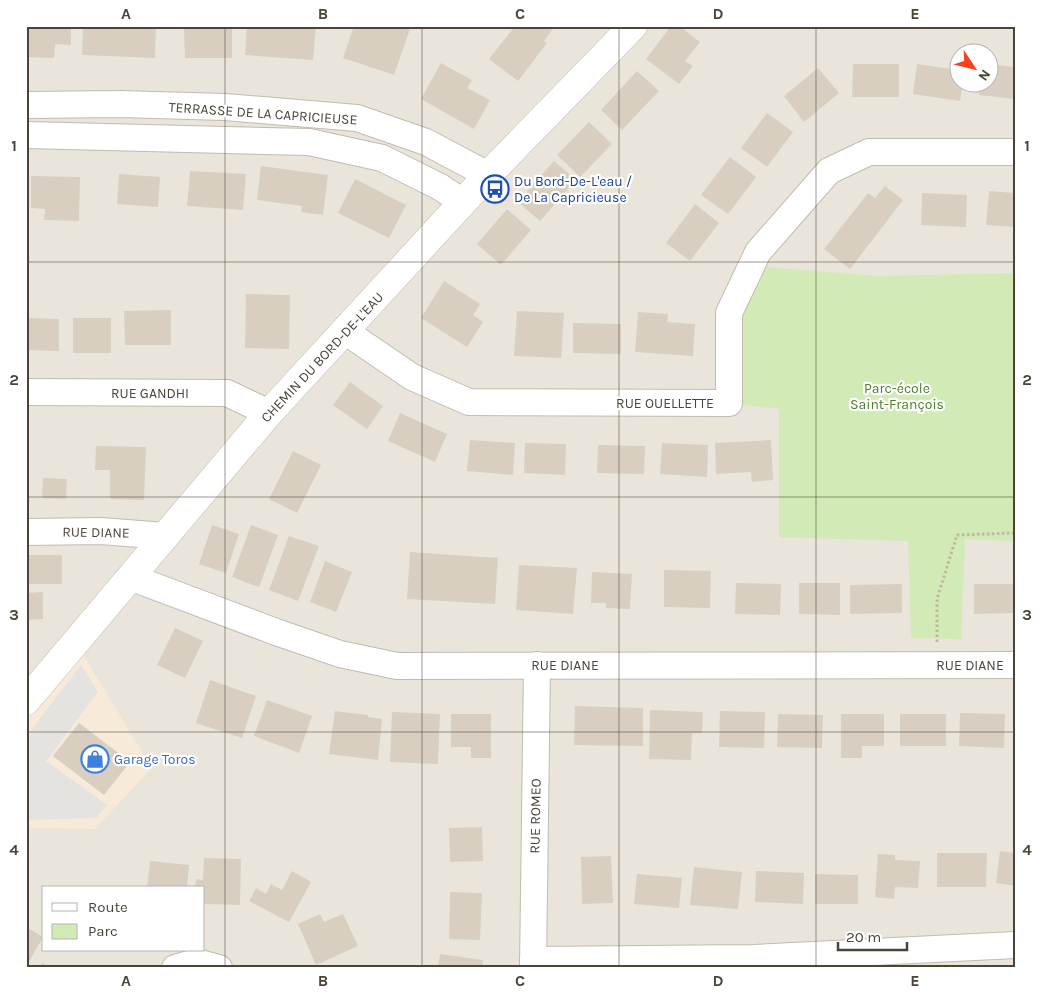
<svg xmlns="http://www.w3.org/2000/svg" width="1041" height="994" viewBox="0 0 1041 994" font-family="Karla,sans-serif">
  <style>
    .residential { fill: #eae5da; fill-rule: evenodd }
    .commercial { fill: #f7ead8 }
    .green { fill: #d2eab5 }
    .parking { fill: #e5e3e0 }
    .building { fill: #d8cfc1 }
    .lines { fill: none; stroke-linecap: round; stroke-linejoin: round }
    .minor-casing { stroke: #c2bbae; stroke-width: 28 }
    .tertiary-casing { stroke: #c2bbae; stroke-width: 29 }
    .path { stroke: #c4b79f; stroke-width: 3; stroke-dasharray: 2.5 2.5; stroke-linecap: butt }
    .minor { stroke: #fff; stroke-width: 26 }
    .tertiary { stroke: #fff; stroke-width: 28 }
    .grid { fill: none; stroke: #4b4439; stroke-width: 1; stroke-opacity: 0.55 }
    .labels { text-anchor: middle; stroke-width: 4.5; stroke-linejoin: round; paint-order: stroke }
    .street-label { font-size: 14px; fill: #4b4439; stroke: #fff }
    .transit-label { font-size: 14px; fill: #164399; stroke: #fff; text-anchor: start }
    .park-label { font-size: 14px; fill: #4a7f2a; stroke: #fff }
    .shop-label { font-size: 14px; fill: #366cbe; stroke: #fff; text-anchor: start }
    .neatline { fill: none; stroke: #4b4439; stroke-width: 2 }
    .grid-label { font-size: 16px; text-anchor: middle; font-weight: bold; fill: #4b4439 }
  </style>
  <rect width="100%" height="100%" fill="#f6f3ec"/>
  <path class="residential" d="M26,26H1015V968H26ZM958,52H988V82H958ZM44,888H204V950H44Z"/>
  <path class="commercial" d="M76,643L152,768L95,829L26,828V701Z"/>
  <path class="green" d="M751,266L878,276L1015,273V541L965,539L961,639L911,638L908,541L779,537V409L729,403V313Z"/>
  <path class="parking" d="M81,665L98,692L46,761L107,805L96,818L26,820V737Z"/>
  <g class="building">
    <path d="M26,26H71V45L55,44L54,58L26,57Z"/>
    <path d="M83,26H156L155,58L82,55Z"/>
    <path d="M247,26H316L313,60L245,55Z"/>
    <path d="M354,26H381L388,29L389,26H411L394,75L343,58Z"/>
    <path d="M515,26H555L544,41L547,43L518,81L489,59Z"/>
    <path d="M671,26H679L700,42L685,61L693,66L679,84L646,59Z"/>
    <path d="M232,27V58H185L184,28Z"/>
    <path d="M441,63L472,80L467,88L490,100L474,129L421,99Z"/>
    <path d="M853,64H899V97H852Z"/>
    <path d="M917,64L958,70V82H963L960,101L913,94Z"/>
    <path d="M988,64L1015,67V99L979,95L980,82H988Z"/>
    <path d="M818,68L839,93L804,122L784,96Z"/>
    <path d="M637,71L659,91L622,130L601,110Z"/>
    <path d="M767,113L793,132L767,167L741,148Z"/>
    <path d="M589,122L612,144L580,177L557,155Z"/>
    <path d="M730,157L756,177L728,214L701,195Z"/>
    <path d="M554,161L576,180L540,221L518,202Z"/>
    <path d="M261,166L328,175L323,215L301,212L302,206L257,200Z"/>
    <path d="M190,171L246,174L243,210L187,206Z"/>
    <path d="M119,174L160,177L158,207L117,204Z"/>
    <path d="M31,176L80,177L79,221L44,220L45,209L31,208Z"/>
    <path d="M355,179L406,205L389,238L338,213Z"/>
    <path d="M885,186L903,200L850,269L824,249L868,193L875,198Z"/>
    <path d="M989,191L1015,193V227L986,225Z"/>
    <path d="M922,193L967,195L966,227L921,225Z"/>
    <path d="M695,204L719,223L690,261L666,243Z"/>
    <path d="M507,209L531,230L501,265L477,244Z"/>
    <path d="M444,281L480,304L473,315L483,322L467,347L421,318Z"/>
    <path d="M246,294L290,295L289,349L245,348Z"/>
    <path d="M171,310V345H125L124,311Z"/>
    <path d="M517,311L564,313L561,358L514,356Z"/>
    <path d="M638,312L668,314L667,322L695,324L693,356L635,352Z"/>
    <path d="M26,318L59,319V351L26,350Z"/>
    <rect x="73" y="318" width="38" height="35"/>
    <path d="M573,323L621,324V354L573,353Z"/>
    <path d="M350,382L383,406L367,429L333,405Z"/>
    <path d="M400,413L447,434L435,462L388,441Z"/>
    <path d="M470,440L515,443L513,475L467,471Z"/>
    <path d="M771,440L773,480L752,482L751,472L716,474L715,443Z"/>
    <path d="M525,443L566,444L565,475L524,473Z"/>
    <path d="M662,443L708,445L707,477L660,474Z"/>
    <path d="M598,445L645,446L644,474L597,473Z"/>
    <path d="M96,446L146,447L144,500L110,499V470H95Z"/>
    <path d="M293,451L321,465L297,513L269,499Z"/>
    <path d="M43,478L67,479L66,499L42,498Z"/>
    <path d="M212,525L239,534L226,573L199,564Z"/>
    <path d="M251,525L278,535L259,587L232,577Z"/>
    <path d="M289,536L319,546L298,601L269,590Z"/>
    <path d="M410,552L498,558L495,604L407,599Z"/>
    <rect x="26" y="555" width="36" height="29"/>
    <path d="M325,561L352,572L336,612L310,602Z"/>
    <path d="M519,565L577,568L573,614L516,610Z"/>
    <path d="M664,570L711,571L710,608L664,607Z"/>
    <path d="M592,572L632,574L630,609L606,608V603H591Z"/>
    <path d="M736,583L781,584L780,615L735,614Z"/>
    <path d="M799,583H840V615L799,614Z"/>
    <path d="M902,584V613L850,614V585Z"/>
    <path d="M974,584H1015V613L974,614Z"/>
    <path d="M43,592V619L26,620V593Z"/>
    <path d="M175,628L203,641L185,678L157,665Z"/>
    <path d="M210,680L256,696L242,738L196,723Z"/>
    <path d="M267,700L312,716L299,753L254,736Z"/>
    <path d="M575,706L643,708V746L574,745Z"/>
    <path d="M650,710L703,712L702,733H692L691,760L649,759Z"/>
    <path d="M335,711L368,715V717L382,719L378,760L329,754Z"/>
    <path d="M720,711L765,712L764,748L719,747Z"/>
    <path d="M392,712L440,714L438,764L390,762Z"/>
    <path d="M960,713L1005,714L1004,748L959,746Z"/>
    <path d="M451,714H491V758H471V747H451Z"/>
    <path d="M778,714L823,715L822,748L777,747Z"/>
    <path d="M841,714H884V746H862V758H841Z"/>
    <rect x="900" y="714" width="46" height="32"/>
    <path d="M79,723L130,762L104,795L53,756Z"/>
    <path d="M482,827L483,861L450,862L449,828Z"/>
    <path d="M1000,851L1015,853V886L996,883Z"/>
    <path d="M937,853H987L986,887H937Z"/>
    <path d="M878,854L895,855V860L920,861L918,888L895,887L894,899L875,897Z"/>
    <path d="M611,856L613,903L582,904L581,857Z"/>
    <path d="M204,858L241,859L240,905L204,904V888H195L196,879L203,880Z"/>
    <path d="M150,861L189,865L187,888H147Z"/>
    <path d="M694,867L742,872L738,909L690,905Z"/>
    <path d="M292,871L311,882L289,922L249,901L256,888L266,894L271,884L282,890Z"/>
    <path d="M756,871L804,873L803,904L755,902Z"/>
    <path d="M637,874L682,878L679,908L634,904Z"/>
    <path d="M815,874L858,875V904H815Z"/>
    <path d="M450,892L482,893L480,940L449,939Z"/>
    <path d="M320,914L324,922L343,914L358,946L316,965L298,924Z"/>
    <path d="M26,927L43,937L26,967Z"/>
    <path d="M440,954L483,960L482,968H438Z"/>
    <path d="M42,963L54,968H40Z"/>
  </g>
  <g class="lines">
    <g class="minor-casing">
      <g id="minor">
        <path d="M26,105L120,104L225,107L357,118L426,142L488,175"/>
        <path d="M26,135L309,142L382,158L440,187L463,202"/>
        <path d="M346,332L412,377L469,402L729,403V313L758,252L829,171L869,152H1015"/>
        <path d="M26,392L227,393L269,413"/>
        <path d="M26,532L101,531L165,536"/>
        <path d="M130,577L276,632L340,654L397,666L1015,665"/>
        <path d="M533,960L754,958L1015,945"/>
        <path d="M175,968L196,962L219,968"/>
        <path d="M533,968L537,665"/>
      </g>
    </g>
    <g class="tertiary-casing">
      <path id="tertiary" d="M26,701L269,413L488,175L633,26"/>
    </g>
    <path class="path" d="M937,642V599L957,535L1015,533"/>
    <use href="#minor" class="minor"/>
    <use href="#tertiary" class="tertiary"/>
  </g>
  <path class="grid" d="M225,26V968M422,26V968M619,26V968M816,26V968M26,262H1015M26,497H1015M26,732H1015"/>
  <defs>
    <g id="bus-ring" transform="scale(1.4375)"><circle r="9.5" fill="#fff" stroke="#1a4fb4" stroke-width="1.5"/><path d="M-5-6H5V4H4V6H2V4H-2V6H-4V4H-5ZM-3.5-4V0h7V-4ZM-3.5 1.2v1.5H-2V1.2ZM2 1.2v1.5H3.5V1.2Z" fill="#1a4fb4"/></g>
    <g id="shop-ring" transform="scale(1.4375)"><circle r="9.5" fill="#fff" stroke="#3f7fe0" stroke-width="1.5"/><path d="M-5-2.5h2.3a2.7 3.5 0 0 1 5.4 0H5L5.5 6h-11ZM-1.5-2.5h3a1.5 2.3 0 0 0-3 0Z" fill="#3f7fe0"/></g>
  </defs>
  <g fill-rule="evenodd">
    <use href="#bus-ring" x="495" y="189"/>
    <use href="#shop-ring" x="95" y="759"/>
  </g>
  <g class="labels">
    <g class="street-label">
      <text transform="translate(263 113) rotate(4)" y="5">TERRASSE DE LA CAPRICIEUSE</text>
      <text transform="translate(322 357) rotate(-47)" y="5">CHEMIN DU BORD-DE-L'EAU</text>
      <text x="150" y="398">RUE GANDHI</text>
      <text x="665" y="408">RUE OUELLETTE</text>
      <text transform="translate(96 532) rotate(1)" y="5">RUE DIANE</text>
      <text x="565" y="670">RUE DIANE</text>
      <text x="970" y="670">RUE DIANE</text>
      <text transform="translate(535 816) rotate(-89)" y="5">RUE ROMEO</text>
    </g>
    <g class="transit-label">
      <text x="514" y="186">Du Bord-De-L'eau /<tspan x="514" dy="16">De La Capricieuse</tspan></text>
    </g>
    <g class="park-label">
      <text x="897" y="393">Parc-école<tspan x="897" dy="16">Saint-François</tspan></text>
    </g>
    <g class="shop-label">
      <text x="114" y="764">Garage Toros</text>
    </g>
  </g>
  <rect width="1041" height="994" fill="none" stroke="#ffffff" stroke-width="55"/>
  <rect x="42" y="886" width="162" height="65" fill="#ffffff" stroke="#b7b4b0"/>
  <rect x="52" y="903" width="25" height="8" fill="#ffffff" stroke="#b7b4b0"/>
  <text x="88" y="912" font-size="15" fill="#4b4439">Route</text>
  <rect x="52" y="924" width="25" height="15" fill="#d2eab5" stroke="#b7b4b0"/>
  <text x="88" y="936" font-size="15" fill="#4b4439">Parc</text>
  <g transform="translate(974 68) rotate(125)"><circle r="24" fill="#ffffff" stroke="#b7b4b0"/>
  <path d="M0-4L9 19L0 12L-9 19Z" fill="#fc3f1d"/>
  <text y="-8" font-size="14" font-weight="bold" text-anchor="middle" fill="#4b4439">N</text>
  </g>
  <path d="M838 942v8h69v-8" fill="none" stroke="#4b4439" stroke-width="2.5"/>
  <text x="846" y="942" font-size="15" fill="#4b4439" stroke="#ffffff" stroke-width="4" paint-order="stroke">20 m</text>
  <rect x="28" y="28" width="986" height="938" class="neatline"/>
  <g class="grid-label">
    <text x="126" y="19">A</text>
    <text x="323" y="19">B</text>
    <text x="520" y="19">C</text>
    <text x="718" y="19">D</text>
    <text x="915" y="19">E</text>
    <text x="14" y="151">1</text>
    <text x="1027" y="151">1</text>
    <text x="14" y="385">2</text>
    <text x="1027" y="385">2</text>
    <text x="14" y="620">3</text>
    <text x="1027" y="620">3</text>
    <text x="14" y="855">4</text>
    <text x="1027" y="855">4</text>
    <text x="126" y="986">A</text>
    <text x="323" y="986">B</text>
    <text x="520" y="986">C</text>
    <text x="718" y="986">D</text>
    <text x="915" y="986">E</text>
  </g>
</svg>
